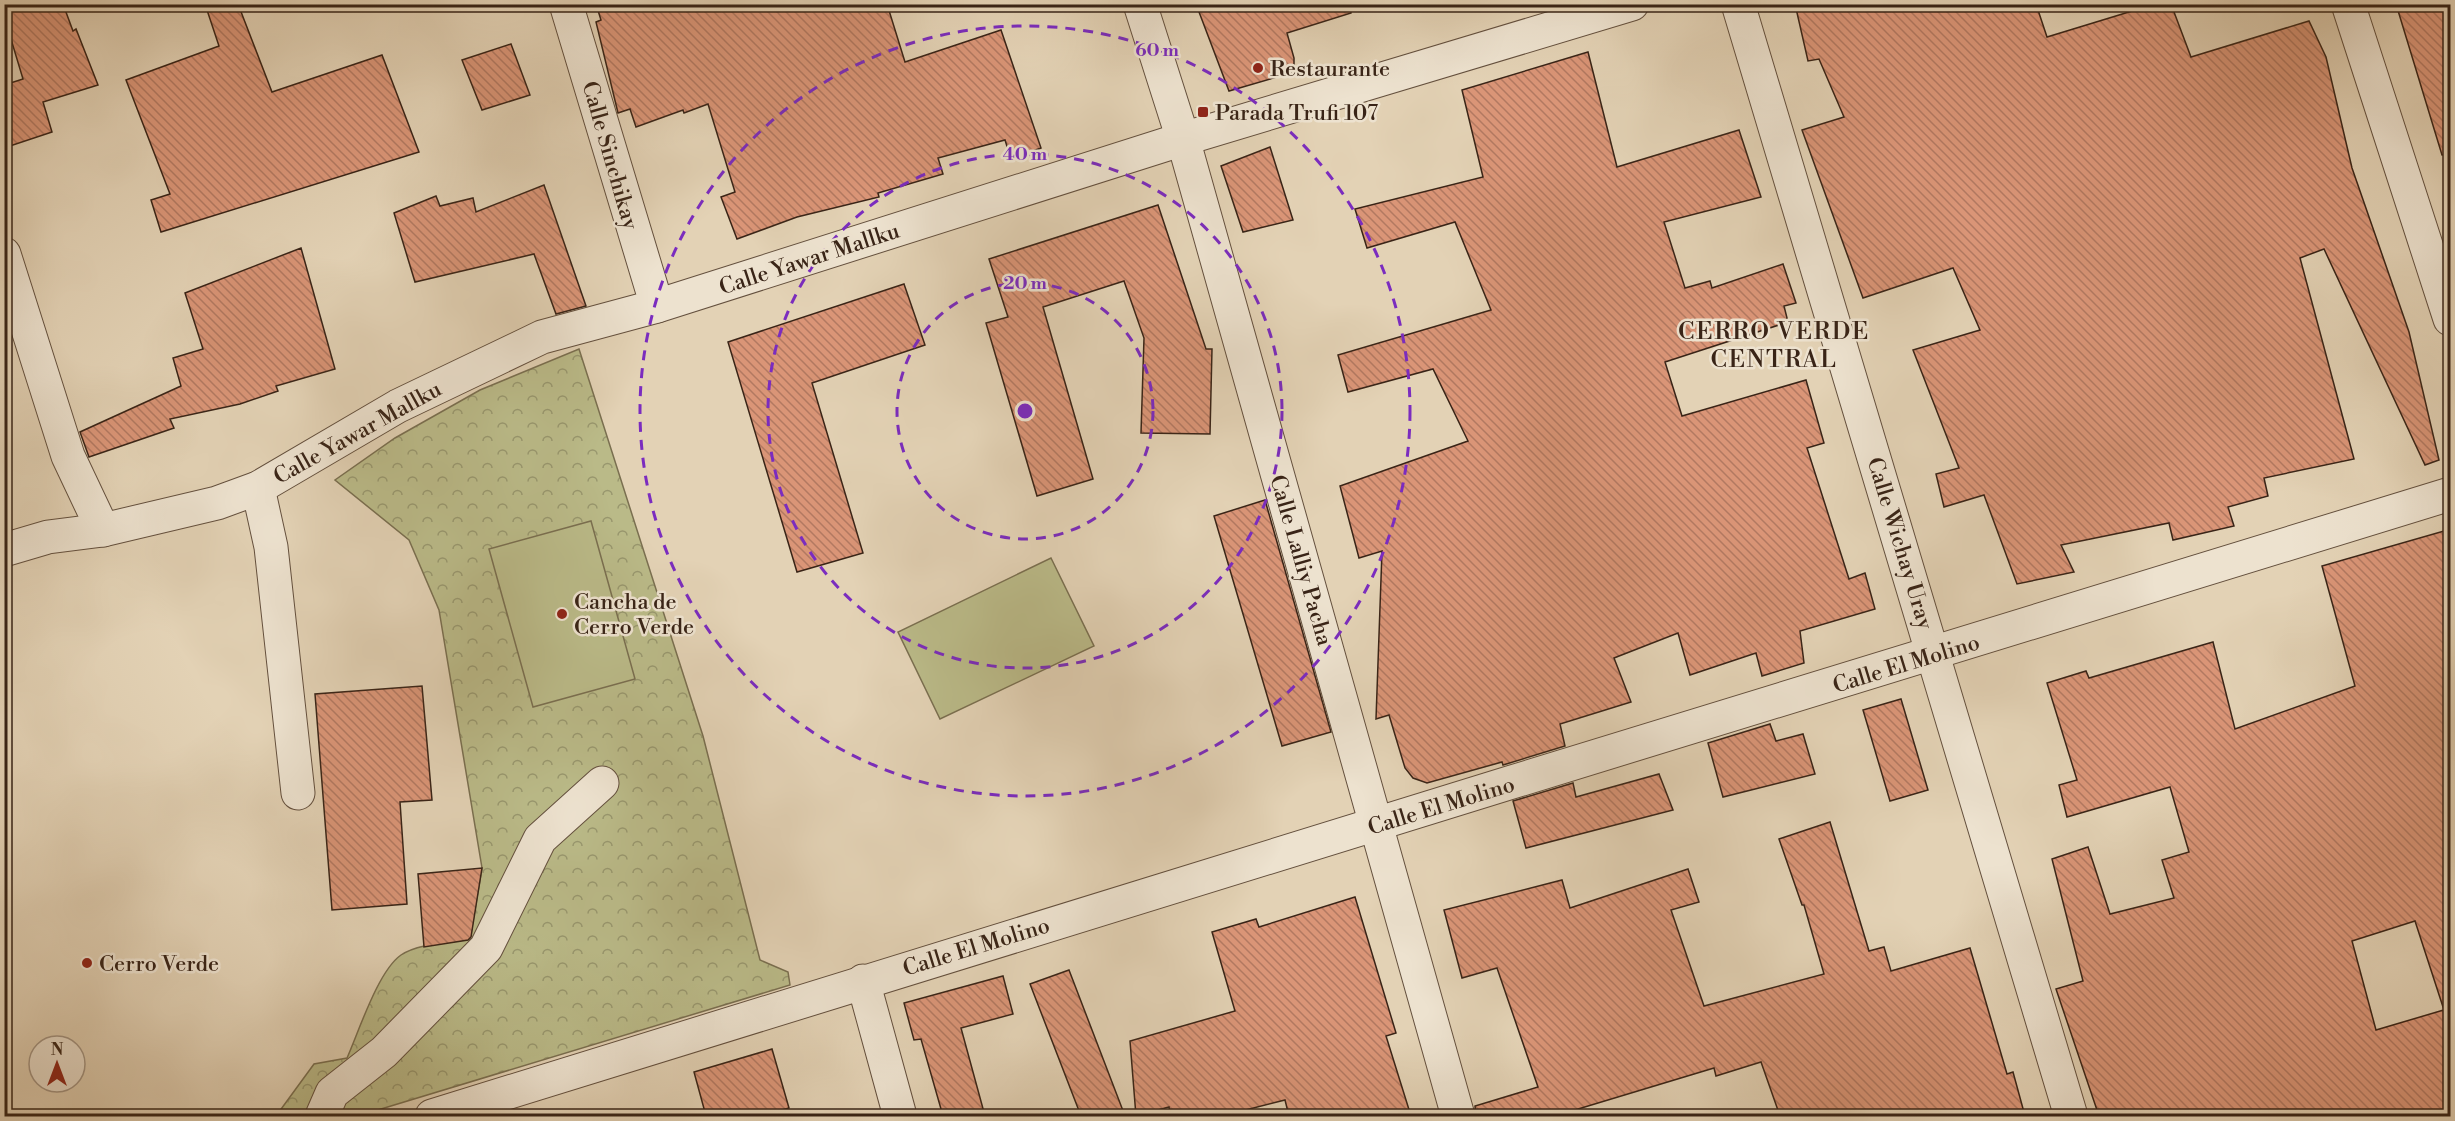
<svg xmlns="http://www.w3.org/2000/svg" width="2455" height="1121" viewBox="0 0 2455 1121" font-family="'Libre Bodoni',serif">
  <style>
    .forest { fill: url(#forest-crowns); stroke: #7a6f50; stroke-width: 1.5 }
    .pitch { fill: #baba88; stroke: #7a6f50; stroke-width: 1.5 }
    .building { fill: url(#building-back-hatch); stroke: #392417; stroke-width: 1.5; fill-rule: evenodd }
    .lines { fill: none; stroke-linecap: round; stroke-linejoin: round }
    .minor-casing { stroke: #64503e; stroke-width: 35 }
    .minor { stroke: #ede2cf; stroke-width: 33 }
    .ring { fill: none; stroke: #7b2cbf; stroke-width: 3; stroke-dasharray: 10 8 }
    .poi-dot { fill: #8f2418; stroke: #ede2cf; stroke-width: 2 }
    .labels { text-anchor: middle; stroke-width: 5; stroke-linejoin: round; paint-order: stroke }
    .poi-label { font-size: 22px; fill: #392417; stroke: #ede2cf; text-anchor: start }
    .street-label { font-size: 22px; fill: #392417; stroke: #ede2cf }
    .neighbourhood-label { font-size: 24px; letter-spacing: 1.5px; fill: #392417; stroke: #ede2cf }
    .centre { fill: #7b2cbf; stroke: #ede2cf; stroke-width: 3 }
    .ring-label { font-size: 18px; text-anchor: middle; font-weight: bold; fill: #7b2cbf; stroke: #ede2cf; stroke-width: 5; stroke-linejoin: round; paint-order: stroke }
  </style>
  <defs>
    <pattern id="forest-crowns" width="20" height="18" patternUnits="userSpaceOnUse" patternTransform="scale(1.5)"><rect width="20" height="18" fill="#baba88"/><path d="M2 6a3 3 0 1 1 6 0M12 15a3 3 0 1 1 6 0" fill="none" stroke="#98976e"/></pattern>
    <pattern id="building-back-hatch" width="6" height="6" patternUnits="userSpaceOnUse" patternTransform="scale(1.5)"><rect width="6" height="6" fill="#da9577"/><path d="M-1 5l2 2M0 0l6 6M5-1l2 2" fill="none" stroke="#b27961"/></pattern>
  </defs>
  <rect width="100%" height="100%" fill="#e3d2b5"/>
  <filter id="stains"><feTurbulence type="fractalNoise" baseFrequency=".00333" numOctaves="4"/><feColorMatrix values="0 0 0 0 .2 0 0 0 0 .09 0 0 0 0 .02 0 0 0 .5 -.17"/></filter>
  <radialGradient id="worn" r=".72"><stop offset=".6" stop-color="#630" stop-opacity="0"/><stop offset="1" stop-color="#630" stop-opacity=".3"/></radialGradient>
  <path class="forest" d="M579,349L703,736L760,960L788,972L790,985L358,1116H276L314,1064L347,1058C359,1031 378,971 401,955C419,943 450,943 470,939L482,868L439,610L409,540L335,480L395,438L480,390Z"/>
  <g class="pitch">
    <path d="M591,521L635,679L533,707L489,549Z"/>
    <path d="M1051,558L1094,646L940,719L898,632Z"/>
  </g>
  <g class="building">
    <path d="M4,4H63L73,31L76,29L98,85L43,102L52,132L4,148V85L23,79L4,16Z"/>
    <path d="M205,4H238L272,92L382,55L419,152L161,232L151,200L170,194L126,80L219,46Z"/>
    <path d="M596,4H887L905,62L1001,30L1041,148L1011,159L1005,140L938,158L943,174L878,193L879,197L797,217L737,239L721,197L735,192L708,104L684,113L683,110L636,127L630,109L618,113L596,22L601,20Z"/>
    <path d="M1196,4H1350L1351,13L1287,33L1294,58V72L1229,91Z"/>
    <path d="M1795,4H2036L2047,37L2155,4H2171L2191,57L2309,21L2326,57L2352,168L2409,332L2439,460L2425,465L2324,249L2300,258L2354,459L2264,478L2268,496L2228,507L2234,526L2173,540L2169,523L2061,545L2074,572L2017,584L1984,495L1944,507L1936,474L1959,468L1913,350L1980,330L1953,268L1863,298L1802,130L1844,117L1819,59L1808,61Z"/>
    <path d="M2396,4H2451V154L2442,155Z"/>
    <path d="M511,44L530,95L482,110L462,60Z"/>
    <path d="M1588,52L1617,167L1739,130L1761,197L1664,222L1685,288L1710,281L1712,288L1783,264L1796,303L1784,306L1788,322L1665,362L1682,416L1806,380L1824,443L1807,448L1849,579L1865,573L1875,609L1800,631L1804,663L1762,676L1756,653L1690,675L1678,633L1614,658L1631,702L1560,724L1565,746L1503,765L1502,762L1427,783L1413,778L1405,768L1389,715L1376,719L1382,551L1359,558L1340,486L1468,441L1433,369L1348,392L1338,355L1491,310L1455,222L1367,248L1355,209L1483,177L1462,90Z"/>
    <path d="M1270,147L1293,220L1243,232L1221,166Z"/>
    <path d="M544,185L586,306L556,314L534,254L415,282L394,213L436,196L440,206L473,198L476,212Z"/>
    <path d="M1158,205L1206,349H1212L1210,434L1141,433L1144,338L1124,281L1043,307L1093,479L1037,496L986,323L1008,317L989,259Z"/>
    <path d="M301,248L335,369L276,386L278,391L240,404L170,419L174,428L89,457L80,432L181,386L173,358L203,349L185,293Z"/>
    <path d="M904,284L925,345L812,383L863,553L797,572L728,342Z"/>
    <path d="M1265,500L1331,732L1282,746L1214,516Z"/>
    <path d="M2451,529V1108L2421,1116H2099L2056,989L2083,981L2052,859L2088,847L2110,914L2174,898L2162,860L2189,852L2170,787L2067,817L2059,785L2077,780L2047,683L2086,671L2089,678L2213,642L2235,729L2355,686L2322,566ZM2415,921L2444,1010L2447,1009L2376,1030L2352,941Z"/>
    <path d="M422,686L432,800L400,802L407,904L332,910L315,694Z"/>
    <path d="M1901,699L1928,790L1890,801L1863,710Z"/>
    <path d="M1770,724L1776,741L1803,734L1815,774L1723,797L1708,743Z"/>
    <path d="M1659,774L1673,810L1526,848L1513,801L1573,783L1576,797Z"/>
    <path d="M1830,822L1869,951L1884,947L1891,971L1970,948L2007,1074L2013,1072L2025,1116H1780L1761,1062L1716,1076L1714,1068L1555,1116H1476L1475,1106L1538,1087L1497,968L1462,978L1444,910L1562,880L1570,908L1688,869L1699,902L1671,910L1704,1006L1824,974L1804,905H1802L1779,839Z"/>
    <path d="M482,868L471,937L468,940L424,947L418,874Z"/>
    <path d="M1355,897L1396,1033L1386,1036L1411,1116H1289L1285,1100L1222,1116H1171L1169,1107L1136,1116L1130,1041L1235,1011L1212,932L1256,919L1259,927Z"/>
    <path d="M1069,970L1125,1116H1081L1030,984Z"/>
    <path d="M1003,976L1013,1014L961,1028L985,1116H943L921,1039L914,1040L904,1003Z"/>
    <path d="M772,1049L789,1108L761,1116H706L694,1072Z"/>
  </g>
  <g class="lines">
    <g class="minor-casing">
      <g id="minor">
        <path d="M566,4L657,306"/>
        <path d="M1140,4L1183,139L1458,1116"/>
        <path d="M1738,4L2071,1116"/>
        <path d="M2348,4L2450,319"/>
        <path d="M4,254L68,456L103,530"/>
        <path d="M258,488L271,547L298,793"/>
        <path d="M4,550L48,537L103,530L217,503L258,488L398,406L542,337L657,306L1183,139L1632,4"/>
        <path d="M863,981L900,1116"/>
        <path d="M322,1116L332,1093L384,1052L486,948L540,839L602,783"/>
        <path d="M432,1116C1103,904 1778,703 2450,494"/>
      </g>
    </g>
    <use href="#minor" class="minor"/>
  </g>
  <g class="ring">
    <circle cx="1025" cy="411" r="128"/>
    <circle cx="1025" cy="411" r="257"/>
    <circle cx="1025" cy="411" r="385"/>
  </g>
  <g class="poi-dot">
    <circle cx="1258" cy="68" r="6"/>
    <rect x="1197" y="106" width="12" height="12" rx="3"/>
    <circle cx="562" cy="614" r="6"/>
    <circle cx="87" cy="963" r="6"/>
  </g>
  <g class="labels">
    <g class="poi-label">
      <text x="1270" y="76">Restaurante</text>
      <text x="1215" y="120">Parada Trufi 107</text>
      <text x="574" y="609">Cancha de<tspan x="574" dy="25">Cerro Verde</tspan></text>
      <text x="99" y="971">Cerro Verde</text>
    </g>
    <g class="street-label">
      <text transform="translate(611 155) rotate(74)" y="8">Calle Sinchikay</text>
      <text transform="translate(809 258) rotate(-18)" y="8">Calle Yawar Mallku</text>
      <text transform="translate(357 432) rotate(-29)" y="8">Calle Yawar Mallku</text>
      <text transform="translate(1901 543) rotate(73)" y="8">Calle Wichay Uray</text>
      <text transform="translate(1302 560) rotate(74)" y="8">Calle Lalliy Pacha</text>
      <text transform="translate(1906 663) rotate(-17)" y="8">Calle El Molino</text>
      <text transform="translate(1441 805) rotate(-17)" y="8">Calle El Molino</text>
      <text transform="translate(976 946) rotate(-17)" y="8">Calle El Molino</text>
    </g>
    <g class="neighbourhood-label">
      <text x="1774" y="339">CERRO VERDE<tspan x="1774" dy="28">CENTRAL</tspan></text>
    </g>
  </g>
  <circle cx="1025" cy="411" r="9" class="centre"/>
  <g class="ring-label">
    <text x="1157" y="56">60 m</text>
    <text x="1025" y="160">40 m</text>
    <text x="1025" y="289">20 m</text>
  </g>
  <rect width="2455" height="1121" fill="none" stroke="#e3d2b5" stroke-width="24"/>
  <rect x="6" y="6" width="2443" height="1109" fill="none" stroke="#392417" stroke-width="3"/>
  <rect x="12" y="12" width="2431" height="1097" fill="none" stroke="#392417" stroke-width="1.5"/>
  <g transform="translate(57 1064)"><circle r="28" fill="#ede2cf" stroke="#a59685" stroke-width="1.5"/>
  <path d="M0-4.5L10 22L0 15L-10 22Z" fill="#8f2418"/>
  <text y="-9" font-size="16" font-weight="bold" text-anchor="middle" fill="#392417">N</text>
  </g>
  <rect width="100%" height="100%" filter="url(#stains)"/>
  <rect width="100%" height="100%" fill="url(#worn)"/>
</svg>
